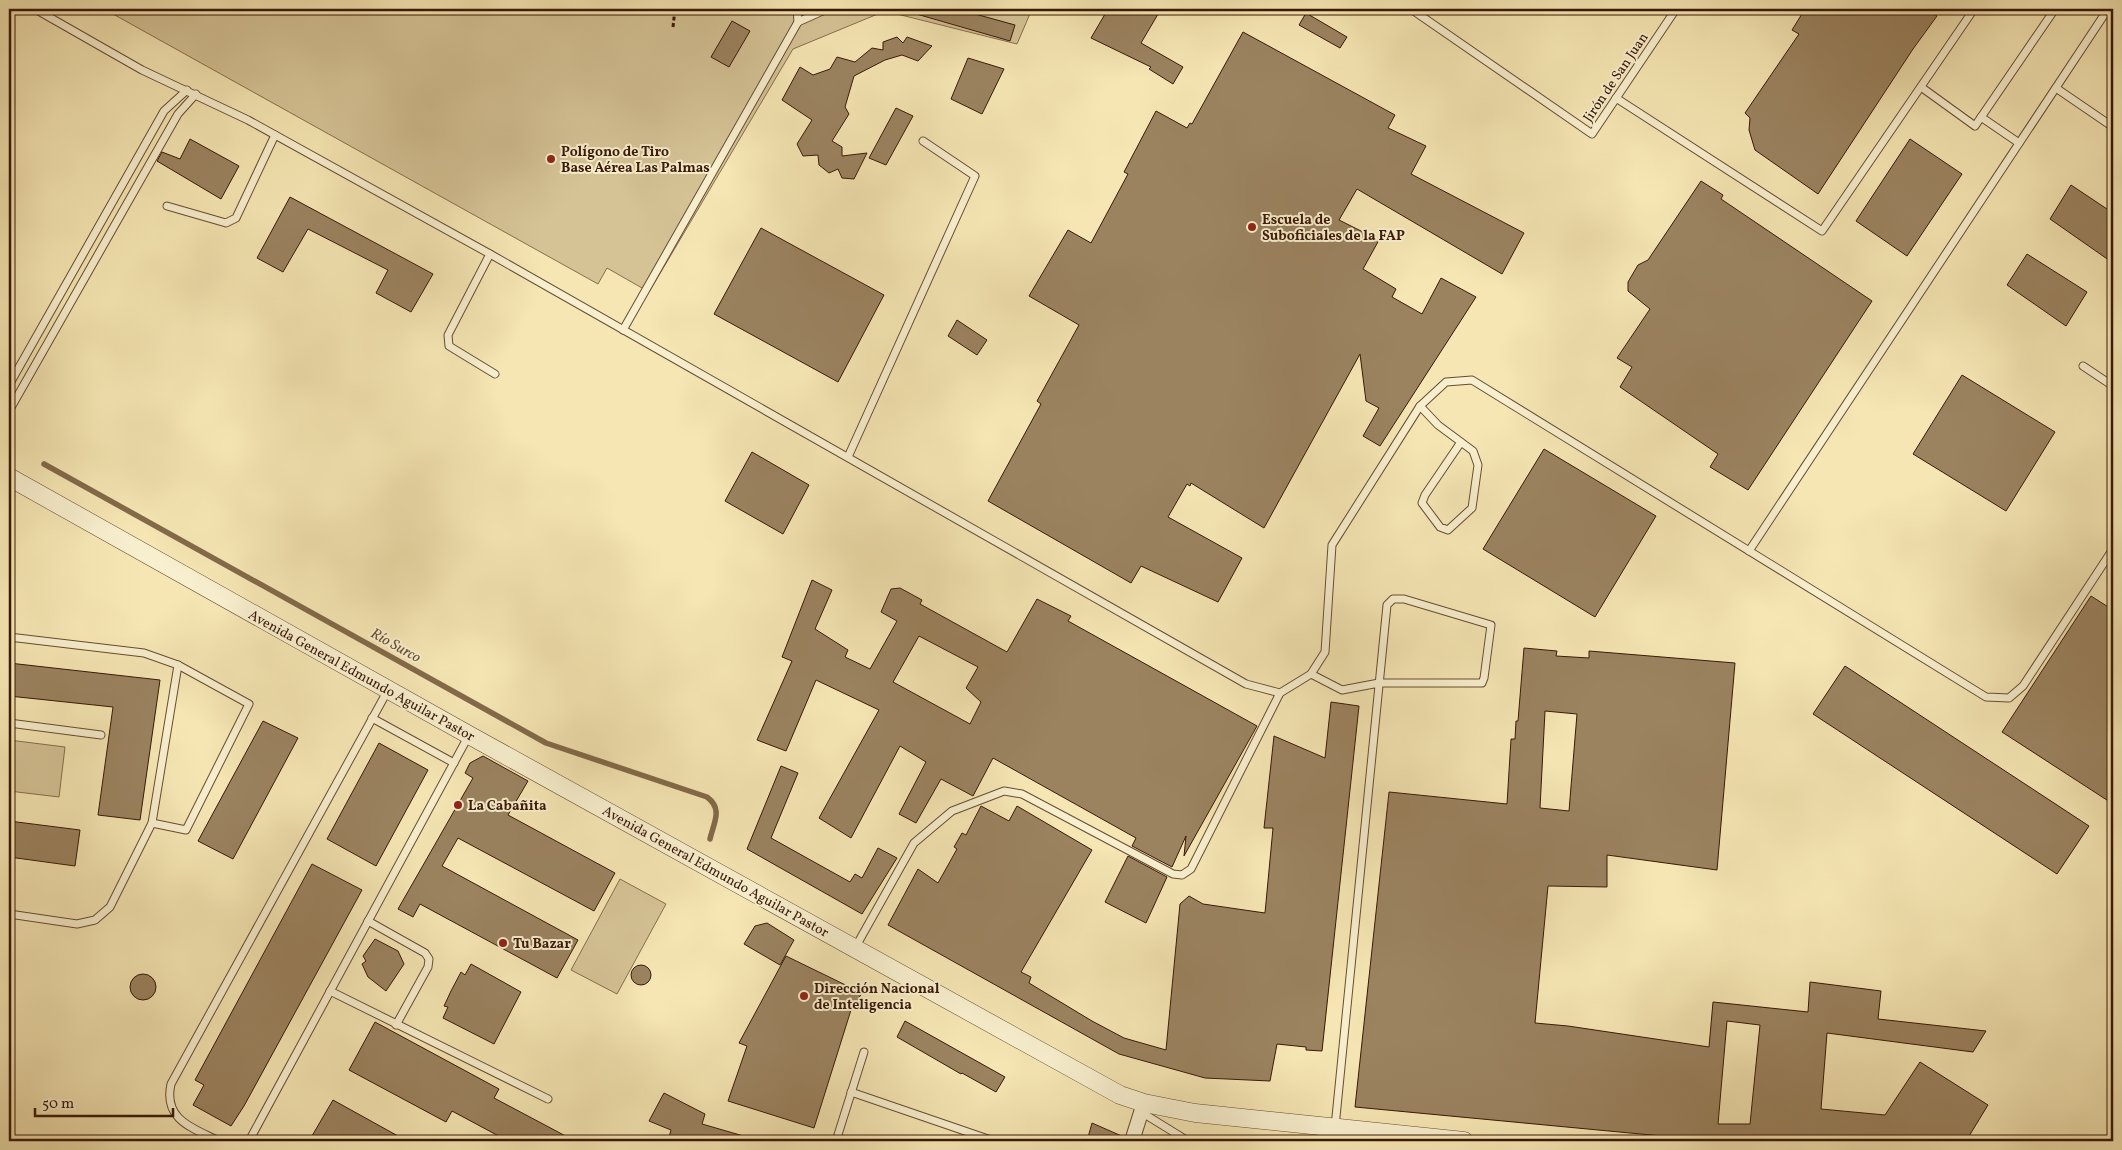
<svg xmlns="http://www.w3.org/2000/svg" width="2122" height="1150" viewBox="0 0 2122 1150" font-family="Vollkorn,serif">
  <style>
    .green { fill: #d5c396; stroke: #876e4e }
    .lines { fill: none; stroke-linecap: round; stroke-linejoin: round }
    .stream { stroke: #836a4a; stroke-width: 5.5 }
    .building { fill: #9b8360; stroke: #391806; fill-rule: evenodd }
    .service-casing { stroke: #684c31; stroke-width: 9 }
    .minor-casing { stroke: #684c31; stroke-width: 16 }
    .tertiary-casing { stroke: #684c31; stroke-width: 19 }
    .path { stroke: #391806; stroke-width: 3; stroke-dasharray: 4 2.5; stroke-linecap: butt }
    .service { stroke: #f8efce; stroke-width: 7 }
    .minor { stroke: #f8efce; stroke-width: 14 }
    .tertiary { stroke: #f8efce; stroke-width: 18 }
    .poi-dot { fill: #8f2418; stroke: #f8efce; stroke-width: 2 }
    .labels { text-anchor: middle; stroke-width: 4; stroke-linejoin: round; paint-order: stroke }
    .street-label { font-size: 14px; fill: #391806; stroke: #f8efce }
    .poi-label { font-size: 14px; font-weight: bold; fill: #391806; stroke: #f8efce; text-anchor: start }
    .water-label { font-size: 15px; font-style: italic; fill: #6b4e34; stroke: #f8efce }
  </style>
  <rect width="100%" height="100%" fill="#f5e6b3"/>
  <filter id="stains"><feTurbulence type="fractalNoise" baseFrequency=".004" numOctaves="4"/><feColorMatrix values="0 0 0 0 .2 0 0 0 0 .09 0 0 0 0 .02 0 0 0 .5 -.17"/></filter>
  <radialGradient id="worn" r=".72"><stop offset=".6" stop-color="#630" stop-opacity="0"/><stop offset="1" stop-color="#630" stop-opacity=".3"/></radialGradient>
  <g class="green">
    <path d="M104,9H1032L1017,44L885,11L793,49L649,292L607,268L598,284Z"/>
    <path d="M9,740L65,747L59,797L9,791Z"/>
    <path d="M620,879L666,904L617,994L571,970Z"/>
  </g>
  <g class="lines">
    <path class="stream" d="M44,464L546,743L707,797C723,809 714,822 710,839"/>
  </g>
  <g class="building">
    <path d="M914,9H957L1015,25L1010,41L913,13Z"/>
    <path d="M1108,9H1161L1141,43L1183,67L1173,84L1149,69L1151,67L1091,38Z"/>
    <path d="M1805,9H1927L1937,16L1913,49L1818,194L1755,150L1749,130L1750,118L1745,113L1799,34L1792,30Z"/>
    <path d="M1306,13L1347,37L1340,48L1299,25Z"/>
    <path d="M732,21L750,31L729,67L711,57Z"/>
    <path d="M1243,32L1395,115L1388,128L1426,146L1411,174L1524,233L1502,274L1357,189L1339,220L1379,240L1363,269L1396,289L1392,297L1422,314L1441,278L1476,297L1380,446L1363,436L1379,408L1366,401L1360,354L1264,528L1191,483L1190,486L1187,484L1168,517L1242,558L1218,602L1141,566L1131,583L988,501L1041,404L1037,401L1079,325L1029,296L1068,230L1091,243L1128,174L1124,172L1156,111L1187,128L1190,123L1192,124Z"/>
    <path d="M897,37L903,43L907,37L932,46L918,61L902,55L885,60L854,76L845,107L849,114L832,141L842,147V156L867,153L854,179L842,178L838,169L829,173L819,165L818,155L803,156L797,144L812,120L782,100L800,67L813,75L830,69L837,57L855,62L872,48L883,50V42Z"/>
    <path d="M968,58L1004,69L982,114L951,99Z"/>
    <path d="M896,108L913,116L886,165L869,158Z"/>
    <path d="M190,139L239,166L221,199L157,161L162,152L180,159Z"/>
    <path d="M1910,139L1962,174L1907,256L1856,221Z"/>
    <path d="M1701,181L1723,195L1721,199L1872,301L1748,490L1710,467L1718,454L1620,387L1632,367L1617,358L1650,309L1628,291V282L1638,265L1648,260Z"/>
    <path d="M2071,185L2113,213V263L2050,219Z"/>
    <path d="M290,197L433,274L411,312L376,293L388,270L308,229L283,272L257,258Z"/>
    <path d="M761,228L884,295L838,382L714,314Z"/>
    <path d="M2027,254L2087,292L2066,326L2007,285Z"/>
    <path d="M957,320L987,340L977,355L948,336Z"/>
    <path d="M1962,375L2055,432L2006,511L1913,454Z"/>
    <path d="M1544,449L1656,516L1595,617L1483,549Z"/>
    <path d="M752,452L809,485L783,534L725,501Z"/>
    <path d="M812,580L832,590L815,629L848,650L845,657L870,669L897,621L881,612L891,589L900,588L922,600L920,604L1007,652L1037,599L1071,616L1068,621L1257,726L1184,856L1186,836L1172,867L1132,846L1136,838L993,758L973,796L941,779L916,823L899,814L926,762L900,746L851,838L819,818L879,710L816,680L786,751L757,740L792,661L782,657ZM919,636L978,667L966,688L981,702L970,724L893,682Z"/>
    <path d="M2091,596L2113,610V804L2002,732Z"/>
    <path d="M1524,648L1557,651L1556,656L1589,658V651L1735,663L1717,870L1607,855V887L1548,886L1535,1023L1568,1026L1709,1047L1713,1002L1808,1012L1810,982L1881,991L1878,1019L1986,1031L1973,1052L1827,1033L1821,1109L1885,1115L1920,1062L1988,1105L1966,1141L1951,1136L1948,1141L1704,1140L1355,1107L1389,792L1507,804L1511,739H1515L1516,721H1518ZM1545,711L1577,714L1569,811L1540,808ZM1727,1021L1760,1025L1750,1124H1718Z"/>
    <path d="M9,663L160,680L140,820L98,815L113,707L9,696Z"/>
    <path d="M1845,666L2089,826L2057,874L1813,714Z"/>
    <path d="M1331,702L1359,706L1322,1051L1306,1050V1047L1277,1044L1270,1081L1205,1078L1119,1054L888,925L918,869L938,883L957,849L954,847L962,833L966,835L981,806L1009,821L1017,806L1092,850L1021,972L1031,977L1029,983L1092,1021L1124,1038L1166,1050L1180,904L1189,896L1203,904L1265,913L1273,828H1264L1274,736L1325,758Z"/>
    <path d="M263,721L298,738L233,859L198,841Z"/>
    <path d="M379,743L428,770L376,866L327,839Z"/>
    <path d="M483,756L528,781L508,815L615,873L594,911L458,838L442,866L578,940L557,978L420,904L413,917L398,909L473,778L465,773L470,763Z"/>
    <path d="M781,766L798,773L771,838L850,882L855,874L862,878L878,848L897,858L862,914L747,849Z"/>
    <path d="M9,821L80,830L75,866L9,857Z"/>
    <path d="M1128,856L1167,877L1146,923L1105,902Z"/>
    <path d="M312,864L362,890L244,1106L231,1126L193,1105L204,1085L195,1080Z"/>
    <path d="M767,923L794,940L780,965L744,944L755,926Z"/>
    <path d="M375,939L398,951L404,964L386,991L368,977L362,964L366,961L363,956Z"/>
    <path d="M786,956L862,993L851,1010L814,1128L728,1101L747,1046L739,1043Z"/>
    <path d="M471,964L521,992L494,1044L443,1018L448,1007L444,1006L451,991L461,972L465,975Z"/>
    <circle cx="641" cy="975" r="10"/>
    <circle cx="143" cy="987" r="13"/>
    <path d="M905,1021L1005,1077L996,1092L962,1073L961,1074L897,1037Z"/>
    <path d="M375,1022L499,1089L494,1098L575,1141H508L452,1111L446,1122L349,1070Z"/>
    <path d="M664,1093L705,1114L702,1124L747,1137L746,1141H668L671,1130L649,1121Z"/>
    <path d="M333,1100L407,1141H309Z"/>
    <path d="M1092,1123L1124,1137L1123,1141H1087Z"/>
  </g>
  <g class="lines">
    <g class="service-casing">
      <g id="service">
        <path d="M35,9L142,70L248,120L490,254L1246,684L1280,693"/>
        <path d="M797,9L798,22"/>
        <path d="M1411,9L1592,134L1676,9"/>
        <path d="M1921,87L1975,126L2055,9"/>
        <path d="M2056,88L2113,127"/>
        <path d="M1616,98L1822,231L1974,9"/>
        <path d="M1981,117L2019,143"/>
        <path d="M167,206L226,223L236,218L275,135"/>
        <path d="M490,254L448,335L449,346L495,374"/>
        <path d="M623,330L798,22L827,9"/>
        <path d="M2083,366L2113,386"/>
        <path d="M9,385L164,111L187,90"/>
        <path d="M1420,406L1438,425L1473,451L1478,465L1472,508L1448,530L1440,527L1422,503L1425,495L1461,442"/>
        <path d="M9,411L178,114L196,94"/>
        <path d="M848,457L975,176L923,141"/>
        <path d="M1749,551L2108,9"/>
        <path d="M9,637L144,653L178,665L249,704L186,830L152,823"/>
        <path d="M1311,674L1342,690L1379,683H1482L1484,678L1491,625L1404,599H1393L1387,605L1335,1127"/>
        <path d="M372,718L454,763"/>
        <path d="M9,723L101,735"/>
        <path d="M9,914L77,924L95,920L110,907L152,823L178,665"/>
        <path d="M368,921L425,953L429,959L428,967L396,1025"/>
        <path d="M855,948L914,843L952,811L1004,791L1022,794L1173,874L1182,875L1191,869L1280,693L1311,674L1325,652L1332,545L1420,406L1446,382L1472,380L1986,697L2009,698L2023,686L2113,549"/>
        <path d="M330,991L548,1099"/>
        <path d="M851,1092L994,1141"/>
        <path d="M1141,1112L1188,1141"/>
        <path d="M219,1141C193,1128 163,1120 171,1084L388,690"/>
        <path d="M249,1141L469,735"/>
        <path d="M836,1141L864,1052"/>
      </g>
    </g>
    <g class="minor-casing">
      <path id="minor" d="M1132,1141L1144,1103"/>
    </g>
    <g class="tertiary-casing">
      <path id="tertiary" d="M9,477L469,735L1120,1095L1144,1103L1195,1113L1464,1141"/>
    </g>
    <path class="path" d="M673,27L675,9"/>
    <use href="#service" class="service"/>
    <use href="#minor" class="minor"/>
    <use href="#tertiary" class="tertiary"/>
  </g>
  <g class="poi-dot">
    <circle cx="551" cy="159" r="5"/>
    <circle cx="1252" cy="227" r="5"/>
    <circle cx="458" cy="805" r="5"/>
    <circle cx="503" cy="943" r="5"/>
    <circle cx="804" cy="996" r="5"/>
  </g>
  <g class="labels">
    <g class="street-label">
      <text transform="translate(1615 77) rotate(-56)" y="5">Jirón de San Juan</text>
      <text transform="translate(362 675) rotate(29)" y="5">Avenida General Edmundo Aguilar Pastor</text>
      <text transform="translate(716 871) rotate(29)" y="5">Avenida General Edmundo Aguilar Pastor</text>
    </g>
    <g class="poi-label">
      <text x="561" y="156">Polígono de Tiro<tspan x="561" dy="16">Base Aérea Las Palmas</tspan></text>
      <text x="1262" y="224">Escuela de<tspan x="1262" dy="16">Suboficiales de la FAP</tspan></text>
      <text x="468" y="810">La Cabañita</text>
      <text x="513" y="948">Tu Bazar</text>
      <text x="814" y="993">Dirección Nacional<tspan x="814" dy="16">de Inteligencia</tspan></text>
    </g>
    <g class="water-label">
      <text transform="translate(396 645) rotate(29)" y="5">Río Surco</text>
    </g>
  </g>
  <rect width="2122" height="1150" fill="none" stroke="#f5e6b3" stroke-width="30"/>
  <rect x="10" y="10" width="2102" height="1130" fill="none" stroke="#391806" stroke-width="2.5"/>
  <rect x="15" y="15" width="2092" height="1120" fill="none" stroke="#391806"/>
  <path d="M35 1108v8h138v-8" fill="none" stroke="#391806" stroke-width="2.5"/>
  <text x="42" y="1108" font-size="15" fill="#391806" stroke="#f8efce" stroke-width="4" paint-order="stroke">50 m</text>
  <rect width="100%" height="100%" filter="url(#stains)"/>
  <rect width="100%" height="100%" fill="url(#worn)"/>
</svg>
